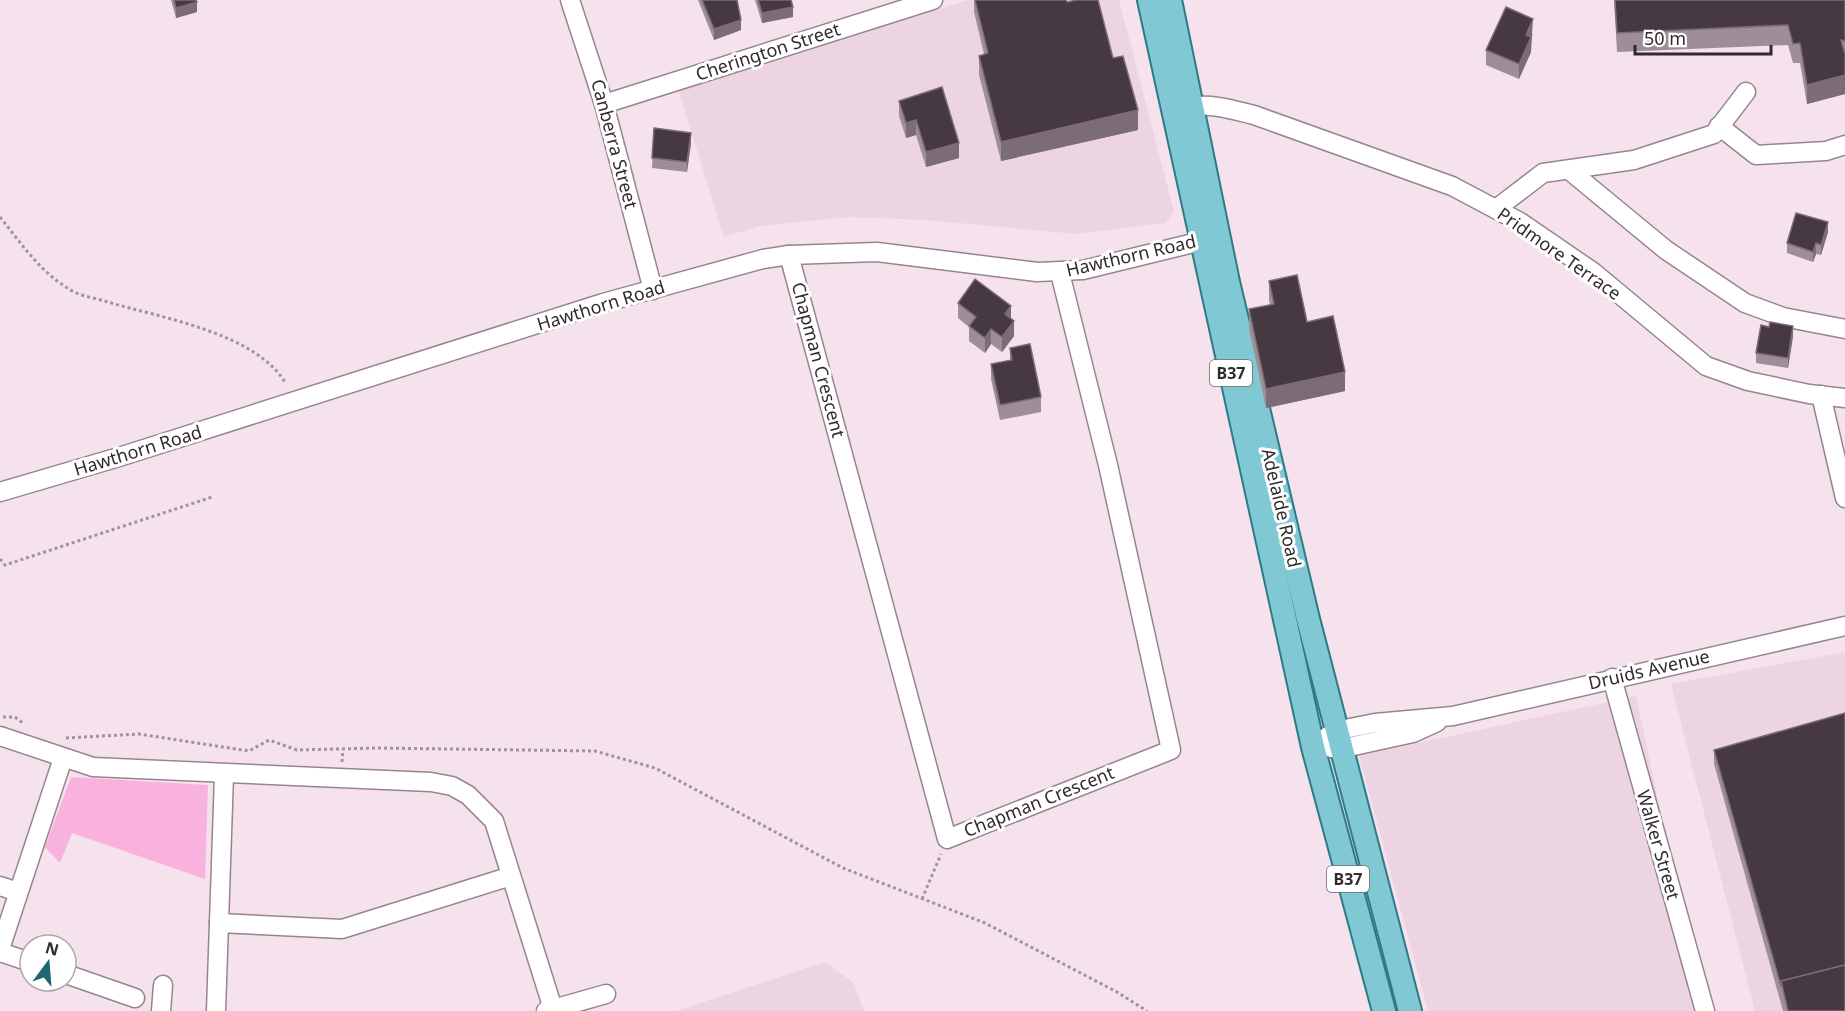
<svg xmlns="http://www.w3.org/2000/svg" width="1845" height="1011" viewBox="0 0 1845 1011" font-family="'Noto Sans',sans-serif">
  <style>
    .built { fill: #edd4e2 }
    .green { fill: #f9b2dd }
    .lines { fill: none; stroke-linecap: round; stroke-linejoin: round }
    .minor-casing { stroke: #96858f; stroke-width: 21 }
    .major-casing { stroke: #2e7a87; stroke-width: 26 }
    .path { stroke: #a1939b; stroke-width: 3; stroke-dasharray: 3 3; stroke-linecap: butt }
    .minor { stroke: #fff; stroke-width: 18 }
    .major { stroke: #80c9d4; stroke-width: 22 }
    .wall { fill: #9e8e97 }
    .shaded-wall { fill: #7b6c75 }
    .building { fill: #473941; stroke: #7b6c75; stroke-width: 1.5 }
    .labels { text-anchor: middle; stroke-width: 6; stroke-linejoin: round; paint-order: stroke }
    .shield { fill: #fff; stroke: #6f6a6d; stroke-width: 1.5 }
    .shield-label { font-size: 16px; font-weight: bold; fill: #312a2e }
    .street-label { font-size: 18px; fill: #312a2e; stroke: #fff }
  </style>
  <rect width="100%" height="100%" fill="#f5e2ed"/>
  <g class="built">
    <path d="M968,0H1119L1174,212L1165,223L1076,234L925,220L849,217L760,226L724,237L678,89Z"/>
    <path d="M1845,652V1011H1755L1671,684Z"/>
    <path d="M1636,696L1703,1011H1428L1359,756Z"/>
    <path d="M825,962L854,983L864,1011H676Z"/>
  </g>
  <path class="green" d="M71,777L208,785L205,879L72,833L60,863L45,847Z"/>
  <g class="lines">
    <g class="minor-casing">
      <g id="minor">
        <path d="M570,0L604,104L653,290"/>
        <path d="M604,104L933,0"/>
        <path d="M1191,107C1213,103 1233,110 1254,115L1452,186L1520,222L1593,272L1706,366L1748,381L1809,394L1845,398"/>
        <path d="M1719,126L1756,155L1826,151L1845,145"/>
        <path d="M1569,170L1666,250L1745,303L1783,317L1845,329"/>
        <path d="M1496,209L1543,173L1634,160L1714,134L1746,92"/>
        <path d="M789,255L947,839L1171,750L1108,465L1060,273"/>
        <path d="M1821,395L1845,498"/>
        <path d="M0,492L119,457L603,303L763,259L789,255L877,252L1037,272L1083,270L1214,238"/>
        <path d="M1612,678L1705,1011"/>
        <path d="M0,736L93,767L431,782L452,786L468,795L494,821L553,1009"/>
        <path d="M1313,747L1335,731L1375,723L1453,716L1845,626"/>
        <path d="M1331,748L1340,749L1413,733L1437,722"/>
        <path d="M0,886L18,892"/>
        <path d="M219,923L342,929L511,876"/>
        <path d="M0,949L63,758"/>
        <path d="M0,952L30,962"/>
        <path d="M66,974L135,998"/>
        <path d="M161,1011L163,985"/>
        <path d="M216,1011L224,775"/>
        <path d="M546,1011L606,994"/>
      </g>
    </g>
    <g class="major-casing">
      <g id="major">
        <path d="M1149,0L1313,747L1384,1011"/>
        <path d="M1170,0L1228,282L1308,619L1410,1011"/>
      </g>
    </g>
    <g class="path">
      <path d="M0,217C21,243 39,271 69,289C79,296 95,298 108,302C161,318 257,333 286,384"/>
      <path d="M0,559L5,565L212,497"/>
      <path d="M3,717H15L24,724"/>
      <path d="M66,738L139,734L249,751L269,740L297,750L377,748L595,751L655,768L843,868L985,923L1117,992L1147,1011"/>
      <path d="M342,762L343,749"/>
      <path d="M922,899L941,854"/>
    </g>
    <use href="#minor" class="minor"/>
    <use href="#major" class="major"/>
  </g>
  <g class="wall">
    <path d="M171,0H196L197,12L176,18Z"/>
    <path d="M698,0H737L741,30L714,40Z"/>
    <path d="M755,0H793L791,1L793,17L762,23Z"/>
    <path d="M974,0H1066L1067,2L1113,58L1138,130L1001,161L979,75V56L984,54L974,12Z"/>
    <path d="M1614,0H1845V94L1807,104L1800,63H1793L1788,45L1617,52Z"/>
    <path d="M1533,34L1531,37V52L1519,79L1486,65V50Z"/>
    <path d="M899,101L959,158L926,167L916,135L906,138L899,116Z"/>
    <path d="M654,128L691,143L687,172L652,168Z"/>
    <path d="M1828,232L1821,255L1816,254L1813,262L1787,253V243Z"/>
    <path d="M1269,281L1307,322L1345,391L1266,408L1249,329V309L1270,305L1269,300Z"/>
    <path d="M958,303L1011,318L1014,336L1002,352L991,344L985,353L969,341V327L958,318Z"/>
    <path d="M1793,336L1788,368L1756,363V353Z"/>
    <path d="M1010,348L1041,397V412L1000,420L991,379V364L1010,360Z"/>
    <path d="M1714,750L1845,1011H1783L1714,764Z"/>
  </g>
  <g class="shaded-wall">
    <path d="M197,2V12L176,18V8Z"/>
    <path d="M793,7V17L762,23V13Z"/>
    <path d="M1533,19L1531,52L1519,79V64L1526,35Z"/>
    <path d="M741,20V30L714,40V29Z"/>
    <path d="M1845,75V94L1807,104V85Z"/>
    <path d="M1138,110V130L1001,161V142Z"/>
    <path d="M916,120V135L906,138V123Z"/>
    <path d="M691,133V143L687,172V162Z"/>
    <path d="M959,143V158L926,167V152Z"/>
    <path d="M1828,222V232L1821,255V245Z"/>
    <path d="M1816,243V254L1813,262V252Z"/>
    <path d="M1011,306V321L1005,314Z"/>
    <path d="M1014,321V336L1002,352V337Z"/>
    <path d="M1793,326V336L1788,368V358Z"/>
    <path d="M991,329V344L985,353V338Z"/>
    <path d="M1345,372V391L1266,408V389Z"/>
  </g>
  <g class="building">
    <path d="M174,0H196L197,2L176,8Z"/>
    <path d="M702,0H737L741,20L714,29Z"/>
    <path d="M758,0H791L793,7L762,13Z"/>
    <path d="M975,0H1066L1067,2L1077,0H1098L1113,58L1123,56L1138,110L1001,142L979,56L988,53Z"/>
    <path d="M1615,0H1845V41L1841,40L1845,54V75L1807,85L1800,43L1793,44L1788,25L1617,33Z"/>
    <path d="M1506,7L1533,19L1526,35L1531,37L1519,64L1486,50Z"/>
    <path d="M942,87L959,143L926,152L916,120L906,123L899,101Z"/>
    <path d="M654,128L691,133L687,162L652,158Z"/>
    <path d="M1796,213L1828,222L1821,245L1816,243L1813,252L1787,243Z"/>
    <path d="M1297,275L1307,322L1333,316L1345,372L1266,389L1249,309L1274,304L1269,281Z"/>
    <path d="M975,279L1011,306L1005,314L1014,321L1002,337L991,329L985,338L969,326L976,317L958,303Z"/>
    <path d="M1770,322L1793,326L1788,358L1756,353L1761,325L1769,327Z"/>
    <path d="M1030,344L1041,397L1000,405L991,364L1012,360L1010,348Z"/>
    <path d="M1845,713V965L1781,981V986L1714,750Z"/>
    <path d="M1845,965V1011H1788L1781,981Z"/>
  </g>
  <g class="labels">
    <g class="shield">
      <rect x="1210" y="360" width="42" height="26" rx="4.5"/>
      <rect x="1327" y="866" width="42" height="26" rx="4.5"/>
    </g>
    <g class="shield-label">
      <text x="1231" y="379">B37</text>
      <text x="1348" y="885">B37</text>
    </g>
    <g class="street-label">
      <text transform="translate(768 52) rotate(-18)" y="6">Cherington Street</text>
      <text transform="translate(614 144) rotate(75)" y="6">Canberra Street</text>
      <text transform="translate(1559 254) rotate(35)" y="6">Pridmore Terrace</text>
      <text transform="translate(1131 256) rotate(-13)" y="6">Hawthorn Road</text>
      <text transform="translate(601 306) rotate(-17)" y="6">Hawthorn Road</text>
      <text transform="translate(818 360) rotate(75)" y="6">Chapman Crescent</text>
      <text transform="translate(138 451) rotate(-17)" y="6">Hawthorn Road</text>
      <text transform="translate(1281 508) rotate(77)" y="6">Adelaide Road</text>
      <text transform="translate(1649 670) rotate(-13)" y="6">Druids Avenue</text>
      <text transform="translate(1039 802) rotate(-22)" y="6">Chapman Crescent</text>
      <text transform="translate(1658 845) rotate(74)" y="6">Walker Street</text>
    </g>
  </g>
  <g transform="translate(48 963) rotate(16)"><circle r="28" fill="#ffffff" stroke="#adaaab" stroke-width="1.5"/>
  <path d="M0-4.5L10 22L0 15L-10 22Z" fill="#1d6773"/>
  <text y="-9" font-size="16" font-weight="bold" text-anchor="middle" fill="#312a2e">N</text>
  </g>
  <path d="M1635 45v9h136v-9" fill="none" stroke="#312a2e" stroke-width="3"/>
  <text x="1644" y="45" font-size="18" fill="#312a2e" stroke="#ffffff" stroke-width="4.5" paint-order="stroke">50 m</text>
</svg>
